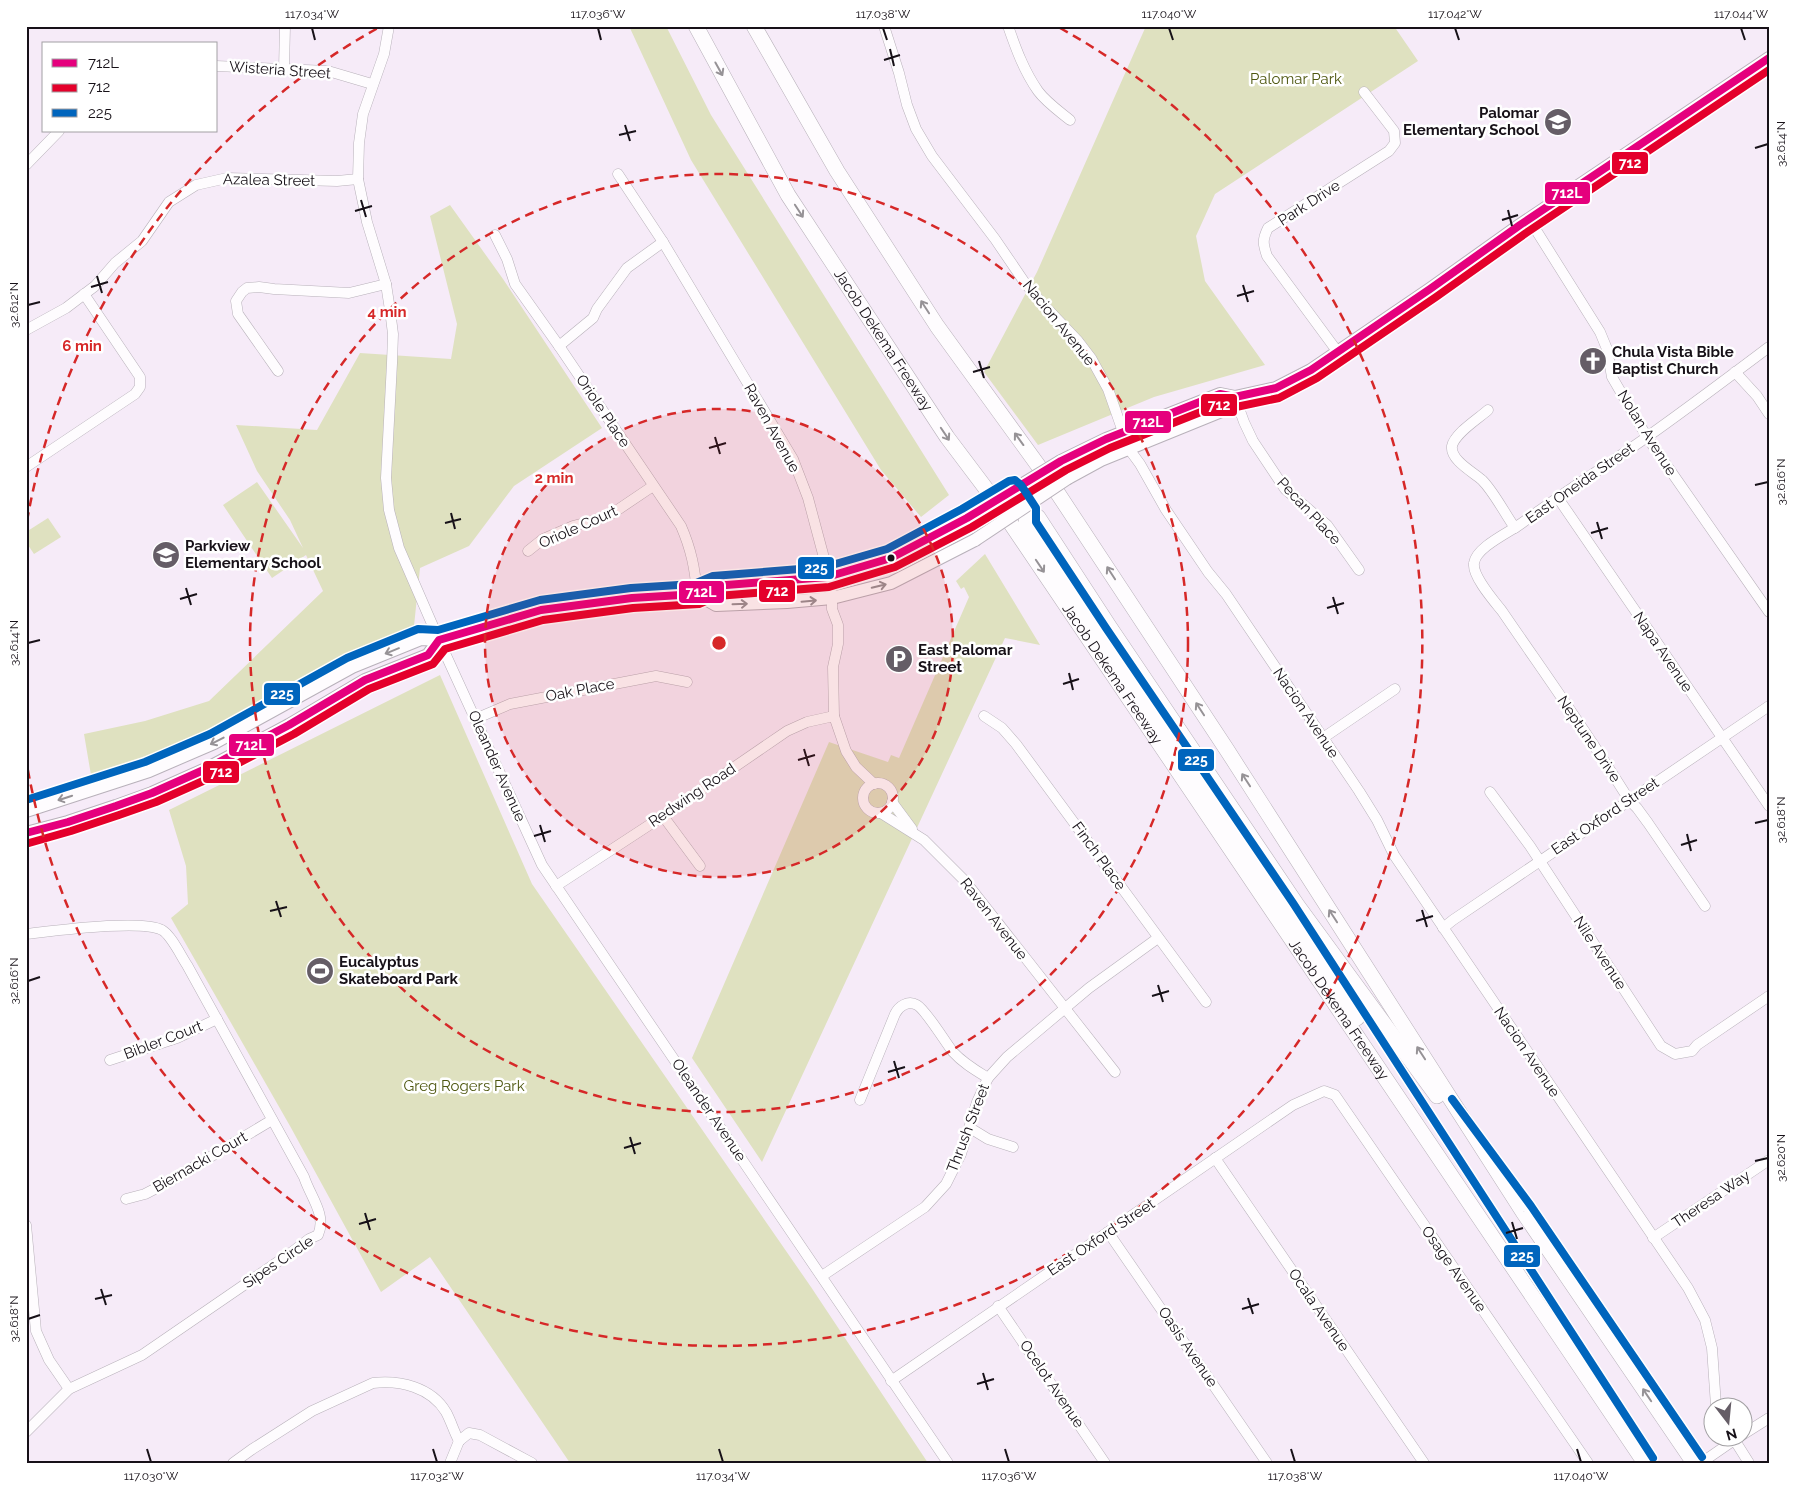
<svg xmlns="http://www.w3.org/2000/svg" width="1795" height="1489" viewBox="0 0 1795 1489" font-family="Raleway,sans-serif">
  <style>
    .green { fill: #dfe1c0 }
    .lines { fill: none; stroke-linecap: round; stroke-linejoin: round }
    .minor-casing { stroke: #b8b1ba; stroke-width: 11 }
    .major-casing { stroke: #b8b1ba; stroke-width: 14 }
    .highway-casing { stroke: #b8b1ba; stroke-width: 16 }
    .minor { stroke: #fefcfe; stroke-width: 10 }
    .major { stroke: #fefcfe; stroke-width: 12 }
    .highway { stroke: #fefcfe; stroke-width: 15 }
    .major-bridge-casing { stroke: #b8b1ba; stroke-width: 14; stroke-linecap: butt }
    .major-bridge { stroke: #fefcfe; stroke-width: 12 }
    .bus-1-casing { stroke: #fff; stroke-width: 11 }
    .bus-2-casing { stroke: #fff; stroke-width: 11 }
    .bus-3-casing { stroke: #fff; stroke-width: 11 }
    .bus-1 { stroke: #e5007d; stroke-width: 8 }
    .bus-2 { stroke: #e4002b; stroke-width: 8 }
    .bus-3 { stroke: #0065bd; stroke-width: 8 }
    .oneway { stroke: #969296 }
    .ticks { fill: none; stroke: #171118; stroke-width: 2 }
    .ring { fill: none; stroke: #d62828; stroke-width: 2.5; stroke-dasharray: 9 6 }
    .bus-dot { fill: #171118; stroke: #fff; stroke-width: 2 }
    .labels { text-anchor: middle; stroke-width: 5; stroke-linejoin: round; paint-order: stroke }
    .street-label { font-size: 15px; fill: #171118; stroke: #fff }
    .park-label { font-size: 15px; fill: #4e5710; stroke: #fff }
    .poi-label { font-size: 15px; font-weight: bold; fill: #171118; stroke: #fff; text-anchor: start }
    .centre { fill: #d62828; stroke: #fff; stroke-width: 2.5 }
    .ring-label { font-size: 15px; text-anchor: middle; font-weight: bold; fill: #d62828; stroke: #fff; stroke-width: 5; stroke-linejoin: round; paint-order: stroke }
    .line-badge { stroke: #fff; stroke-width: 2 }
    .badge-label { font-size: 14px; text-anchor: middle; font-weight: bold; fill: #fff }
    .neatline { fill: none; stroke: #171118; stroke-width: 2 }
    .ticks-label { font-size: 12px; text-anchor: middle; fill: #171118 }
  </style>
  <rect width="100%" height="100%" fill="#f6ebf8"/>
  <g class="green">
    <path d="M629,26H666L711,115L949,495L921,517L881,470L691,160Z"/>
    <path d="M1146,26H1394L1418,61L1215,194L1196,236L1205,281L1265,365L1154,397L1038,445L984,372L1037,272Z"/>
    <path d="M450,205L503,279L602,428L514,486L469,546L420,568L414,626L166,753L92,781L84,734L145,721L209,701L323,591L306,555L272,578L223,505L257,482L303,548L290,520L257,471L236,425L317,430L360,353L451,359L457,324L430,216Z"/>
    <path d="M48,518L61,537L34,554L26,542V532Z"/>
    <path d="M985,554L1040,645L1005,638L762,1162L692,1058L829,742L888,762L891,755L899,758L969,597L964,587L961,589L956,581Z"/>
    <path d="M440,675L532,884L811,1287L928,1463H570L430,1257L381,1292L290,1126L171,918L188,904L186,866L169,810Z"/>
  </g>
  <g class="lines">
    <g class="minor-casing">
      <g id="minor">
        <path d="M389,26L384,54L363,114L359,143L358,179L367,222L386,284L390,310L393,334L392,363L386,478L389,510L399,548L439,640L542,865L948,1463"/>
        <path d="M884,26L899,73L907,105L916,129L932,156L995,239L1025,283L1040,301L1078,341L1091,358L1108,389L1129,449L1140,464L1166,510L1208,572L1226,594L1359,791L1377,820L1394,855L1688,1288L1705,1320L1712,1348L1716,1406"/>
        <path d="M1008,26C1016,49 1024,71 1038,91C1046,102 1059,111 1070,120"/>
        <path d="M216,66L328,71L372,84"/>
        <path d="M284,69L285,26"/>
        <path d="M26,165L59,131"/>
        <path d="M618,174L663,242L793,459L808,498L823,554L832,598V609L838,625V644L833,667L834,716L846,751L856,767L874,784"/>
        <path d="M1529,219L1600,332L1607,349L1612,377L1647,437L1769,612"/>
        <path d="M495,235L507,259L515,284L559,346L681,526C691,549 695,568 697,594"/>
        <path d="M26,330L66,308L95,286L115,263L142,241L169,202L196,185L227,178L337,181L358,179"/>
        <path d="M559,346L593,318L597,309L627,268L663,242"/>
        <path d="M1337,351L1267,256C1263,244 1262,240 1268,228L1389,151L1395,143L1394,131L1364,92"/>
        <path d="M278,371L238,314L236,301L242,292L247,288L259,287L274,289L349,293L386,284"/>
        <path d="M1735,372L1757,396L1769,414"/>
        <path d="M1235,397L1244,422L1253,441L1285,489L1327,525L1359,570"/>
        <path d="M1488,410C1478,419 1455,433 1452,446C1450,460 1473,472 1482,480C1494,492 1505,514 1515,528"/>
        <path d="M26,467L135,394L140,387V377L84,294"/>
        <path d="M1558,498L1769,806"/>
        <path d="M528,551L543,539L573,526L596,520L613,513L653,486"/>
        <path d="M984,716L1002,728L1016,744L1206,1002"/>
        <path d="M475,719L510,704L656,676L687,682"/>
        <path d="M1323,738L1395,689"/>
        <circle cx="878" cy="798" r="15"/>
        <path d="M1490,792L1530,846L1661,1046L1675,1054L1692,1051L1697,1045L1769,996"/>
        <path d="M892,802L912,829"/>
        <path d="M881,813L924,840L965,881L1115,1072"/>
        <path d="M663,816L700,866"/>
        <path d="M556,886L663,816L787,731L807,722L834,716"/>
        <path d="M1705,906L1648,823L1637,808L1629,800C1589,735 1545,674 1502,611C1494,601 1472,576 1474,563C1476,547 1510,532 1522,523C1563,493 1606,466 1647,437C1688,408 1729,377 1769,347"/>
        <path d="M1443,928L1453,920L1769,706"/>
        <path d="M26,934C54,931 141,919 162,930C171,935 181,956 187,965L304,1177C310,1196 327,1215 318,1235L309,1239L292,1252L142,1355L69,1389L26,1432"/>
        <path d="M110,1060L177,1038L217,1019"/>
        <path d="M860,1100L895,1014C899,1006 908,1000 917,1005C926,1010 945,1042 953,1052C963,1063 975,1070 988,1078"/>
        <path d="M970,1128L988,1139L1013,1147"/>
        <path d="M1215,1158L1424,1463"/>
        <path d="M126,1199L145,1194L170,1181L272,1120"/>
        <path d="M26,1225L36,1331L49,1360L69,1389"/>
        <path d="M1108,1232L1267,1463"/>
        <path d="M1653,1238L1769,1160"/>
        <path d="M822,1276L925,1207L946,1184L961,1154L977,1102L988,1078L1007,1057L1089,988L1158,938"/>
        <path d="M998,1306L1105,1463"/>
        <path d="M891,1381L1293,1105L1324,1091L1335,1095L1588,1463"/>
        <path d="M1742,1435L1769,1418"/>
        <path d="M1732,1436L1749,1463"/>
        <path d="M459,1441L469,1433L480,1435L532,1463"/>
        <path d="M233,1463L251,1450L312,1411L373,1383C400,1380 431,1387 446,1412C451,1421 454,1432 459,1441"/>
        <path d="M450,1463L459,1441"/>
        <path d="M1701,1463L1740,1436"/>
      </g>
    </g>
    <g class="major-casing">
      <g id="major">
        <path d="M1061,461L1106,439L1220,394L1235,397L1276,388L1311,370L1430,289L1520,225L1769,58"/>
        <path d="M1068,478L1101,460L1224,410L1235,397"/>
        <path d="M697,594L716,605L787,602L832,598L891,583L975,540"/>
        <path d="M26,811L149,771L214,743L352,667L421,639L439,640L487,625L541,610L632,598L697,594L714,586L827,577L891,558L967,518"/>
        <path d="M26,833L68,822L116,806L152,793L208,768L289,725L365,680L428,655L439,640"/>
      </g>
    </g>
    <g class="highway-casing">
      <g id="highway">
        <path id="s1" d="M696,26L788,195L947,437L999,506L1645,1463"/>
        <path d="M754,26L837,171L937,326L1053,486L1227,750L1523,1212L1694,1463"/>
        <path d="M1013,490L1027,512L1026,525C1135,690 1249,852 1357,1018"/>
        <path d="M1027,512L1038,517L1109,626L1297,905L1437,1096"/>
      </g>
    </g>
    <use href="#minor" class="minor"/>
    <use href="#major" class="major"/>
    <use href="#highway" class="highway"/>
    <g class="major-bridge-casing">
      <g id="major-bridge">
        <path d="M967,518L1061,461"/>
        <path d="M975,540L1068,478"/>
      </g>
    </g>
    <use href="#major-bridge" class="major-bridge"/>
    <g class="bus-1-casing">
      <path id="bus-1" d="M26,833L68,822L116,806L152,793L208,768L289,725L365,680L428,655L439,640L541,610L632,598L697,594L714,586L827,577L891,558L967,518L1061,461L1106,439L1220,394L1235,397L1276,388L1311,370L1430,289L1520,225L1769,58"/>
    </g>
    <g class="bus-2-casing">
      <path id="bus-2" d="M29,843L71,831L119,815L156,802L212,777L294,734L369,689L433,664L445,649L543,620L633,608L699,604L717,596L829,587L895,567L972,527L1066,470L1110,448L1221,404L1236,407L1279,398L1317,378L1436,297L1526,233L1769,70"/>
    </g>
    <g class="bus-3-casing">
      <g id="bus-3">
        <path d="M26,800L145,762L210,734L347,658L418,629L438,630L540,600L631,588L694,584L713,576L825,567L887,549L962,509L1009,481L1015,480L1021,485L1036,508V522L1106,628L1293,903L1653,1458"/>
        <path d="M1452,1099L1531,1206L1702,1457"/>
      </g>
    </g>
    <use href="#bus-1" class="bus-1"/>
    <use href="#bus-2" class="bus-2"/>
    <use href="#bus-3" class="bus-3"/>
  </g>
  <defs><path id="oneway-shaft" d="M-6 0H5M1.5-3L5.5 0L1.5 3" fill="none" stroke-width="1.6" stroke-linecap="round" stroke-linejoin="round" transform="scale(1.25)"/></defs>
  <g class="oneway">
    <use href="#oneway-shaft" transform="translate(719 69) rotate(61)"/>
    <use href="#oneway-shaft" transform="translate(799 211) rotate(57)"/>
    <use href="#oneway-shaft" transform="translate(925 307) rotate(-123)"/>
    <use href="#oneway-shaft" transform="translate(945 434) rotate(56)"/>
    <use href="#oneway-shaft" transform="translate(1019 439) rotate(-126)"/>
    <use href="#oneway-shaft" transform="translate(1040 566) rotate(56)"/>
    <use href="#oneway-shaft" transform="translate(1111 573) rotate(-123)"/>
    <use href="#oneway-shaft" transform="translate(879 586) rotate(-14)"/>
    <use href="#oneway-shaft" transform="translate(809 601) rotate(-5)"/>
    <use href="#oneway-shaft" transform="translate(740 604) rotate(-2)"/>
    <use href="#oneway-shaft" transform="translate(392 651) rotate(158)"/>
    <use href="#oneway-shaft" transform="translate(1200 709) rotate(-123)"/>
    <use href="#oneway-shaft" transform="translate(217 741) rotate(153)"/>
    <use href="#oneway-shaft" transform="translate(1246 780) rotate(-123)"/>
    <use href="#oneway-shaft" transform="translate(65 798) rotate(162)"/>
    <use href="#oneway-shaft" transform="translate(1333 916) rotate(-123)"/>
    <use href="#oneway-shaft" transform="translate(1421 1053) rotate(-123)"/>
    <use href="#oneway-shaft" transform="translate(1647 1395) rotate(-124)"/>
  </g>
  <path class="ticks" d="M312,28L315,40M598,28L601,40M883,28L887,40M1169,28L1173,40M1455,28L1459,40M1741,28L1745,40M890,49L894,66M884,60L900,55M625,125L630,141M619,135L636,131M1755,148L1768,144M361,200L366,217M1508,210L1512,226M355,211L372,206M1502,220L1518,215M97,276L102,293M1243,285L1248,302M91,287L108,282M1237,296L1254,291M28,305L40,302M979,361L984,378M973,372L990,367M715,437L720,454M709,448L726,443M1755,485L1768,482M451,513L455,529M1597,522L1602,539M445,523L461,519M1591,533L1608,528M186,588L191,605M1333,597L1338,614M180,599L197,594M1327,608L1344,603M28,643L40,640M1069,673L1073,690M1063,684L1079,679M804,749L809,766M798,760L815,755M1755,823L1768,820M540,825L545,842M1687,834L1691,851M534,836L551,831M1681,845L1697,840M276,901L281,917M1422,910L1427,927M270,911L287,907M1416,921L1433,916M28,981L40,977M1158,985L1163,1002M1152,996L1169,991M894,1061L899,1078M888,1072L905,1067M630,1137L635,1154M624,1148L641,1143M1755,1161L1768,1158M365,1213L370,1230M1512,1222L1517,1239M359,1224L376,1219M1506,1233L1523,1228M101,1289L106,1305M1248,1298L1253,1314M95,1299L112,1295M1242,1309L1259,1304M28,1319L40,1315M983,1373L988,1390M977,1384L994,1379M147,1449L151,1462M433,1449L437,1462M719,1449L723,1462M1005,1449L1009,1462M1291,1449L1295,1462M1577,1449L1581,1462"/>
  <circle cx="719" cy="643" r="234" fill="#d62828" fill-opacity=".12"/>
  <g class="ring">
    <circle cx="719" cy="643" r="234"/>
    <circle cx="719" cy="643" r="469"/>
    <path d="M27 521A703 703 0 0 1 378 28M1060 28A703 703 0 1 1 27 765"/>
  </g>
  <defs>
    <g id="school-disc" transform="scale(1.4375)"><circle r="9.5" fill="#655d66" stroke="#fff"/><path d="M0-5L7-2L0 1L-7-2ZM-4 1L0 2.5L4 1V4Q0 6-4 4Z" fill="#fff"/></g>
    <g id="church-disc" transform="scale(1.4375)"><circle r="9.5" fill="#655d66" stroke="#fff"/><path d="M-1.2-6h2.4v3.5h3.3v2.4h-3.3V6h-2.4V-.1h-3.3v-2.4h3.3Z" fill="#fff"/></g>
    <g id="parking-disc" transform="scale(1.4375)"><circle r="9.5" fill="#655d66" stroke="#fff"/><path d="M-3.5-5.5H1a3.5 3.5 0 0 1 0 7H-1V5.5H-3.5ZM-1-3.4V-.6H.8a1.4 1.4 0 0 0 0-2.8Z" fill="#fff"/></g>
    <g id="stadium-disc" transform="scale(1.4375)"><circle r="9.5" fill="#655d66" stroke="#fff"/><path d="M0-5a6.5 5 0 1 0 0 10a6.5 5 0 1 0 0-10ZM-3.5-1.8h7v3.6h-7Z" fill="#fff"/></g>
  </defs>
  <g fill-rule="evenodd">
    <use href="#school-disc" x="1558" y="122"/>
    <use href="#church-disc" x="1593" y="361"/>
    <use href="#school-disc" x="166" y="555"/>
    <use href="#parking-disc" x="899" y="659"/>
    <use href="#stadium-disc" x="320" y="971"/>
  </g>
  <circle class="bus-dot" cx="891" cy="558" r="4.5"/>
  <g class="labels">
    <g class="street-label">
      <text transform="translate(280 70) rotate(4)" y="5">Wisteria Street</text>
      <text transform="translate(269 180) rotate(1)" y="5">Azalea Street</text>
      <text transform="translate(1309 203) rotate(-33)" y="5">Park Drive</text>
      <text transform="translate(1059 323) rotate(51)" y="5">Nacion Avenue</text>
      <text dy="5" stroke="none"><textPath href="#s1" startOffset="366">Jacob Dekema Freeway</textPath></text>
      <text transform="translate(603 411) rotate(56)" y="5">Oriole Place</text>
      <text transform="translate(772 428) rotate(61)" y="5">Raven Avenue</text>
      <text transform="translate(1647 433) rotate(58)" y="5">Nolan Avenue</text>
      <text transform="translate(1580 483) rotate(-35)" y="5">East Oneida Street</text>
      <text transform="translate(1309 511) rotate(47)" y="5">Pecan Place</text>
      <text transform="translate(578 527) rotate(-24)" y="5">Oriole Court</text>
      <text transform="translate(1663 652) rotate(56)" y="5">Napa Avenue</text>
      <text dy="5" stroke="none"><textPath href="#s1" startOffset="771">Jacob Dekema Freeway</textPath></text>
      <text transform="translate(580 690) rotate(-11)" y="5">Oak Place</text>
      <text transform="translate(1306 713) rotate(56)" y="5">Nacion Avenue</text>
      <text transform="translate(1589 739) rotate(56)" y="5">Neptune Drive</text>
      <text transform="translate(497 766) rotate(66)" y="5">Oleander Avenue</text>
      <text transform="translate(692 795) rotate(-34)" y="5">Redwing Road</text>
      <text transform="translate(1605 816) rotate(-34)" y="5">East Oxford Street</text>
      <text transform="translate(1099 856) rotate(54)" y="5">Finch Place</text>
      <text transform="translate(994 919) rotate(52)" y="5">Raven Avenue</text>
      <text transform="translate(1600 953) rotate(57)" y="5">Nile Avenue</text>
      <text dy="5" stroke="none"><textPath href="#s1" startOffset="1176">Jacob Dekema Freeway</textPath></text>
      <text transform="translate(163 1040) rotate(-21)" y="5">Bibler Court</text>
      <text transform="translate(1527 1052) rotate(56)" y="5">Nacion Avenue</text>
      <text transform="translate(709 1110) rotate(56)" y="5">Oleander Avenue</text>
      <text transform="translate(968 1128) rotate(-69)" y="5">Thrush Street</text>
      <text transform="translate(200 1162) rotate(-30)" y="5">Biernacki Court</text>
      <text transform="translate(1711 1199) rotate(-34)" y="5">Theresa Way</text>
      <text transform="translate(1101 1237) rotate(-34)" y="5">East Oxford Street</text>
      <text transform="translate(278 1262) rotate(-34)" y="5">Sipes Circle</text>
      <text transform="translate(1454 1269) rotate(55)" y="5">Osage Avenue</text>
      <text transform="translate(1319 1310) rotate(56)" y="5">Ocala Avenue</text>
      <text transform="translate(1188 1347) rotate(56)" y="5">Oasis Avenue</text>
      <text transform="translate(1052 1384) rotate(56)" y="5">Ocelot Avenue</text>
    </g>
    <g class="park-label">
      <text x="1296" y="84">Palomar Park</text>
      <text x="464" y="1091">Greg Rogers Park</text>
    </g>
    <g class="poi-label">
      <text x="1539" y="118" text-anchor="end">Palomar<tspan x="1539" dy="17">Elementary School</tspan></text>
      <text x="1612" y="357">Chula Vista Bible<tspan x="1612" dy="17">Baptist Church</tspan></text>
      <text x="185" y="551">Parkview<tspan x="185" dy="17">Elementary School</tspan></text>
      <text x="918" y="655">East Palomar<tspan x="918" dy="17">Street</tspan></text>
      <text x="339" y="967">Eucalyptus<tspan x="339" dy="17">Skateboard Park</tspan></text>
    </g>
  </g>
  <circle cx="719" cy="643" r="8" class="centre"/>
  <g class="ring-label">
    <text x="387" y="317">4 min</text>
    <text x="82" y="351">6 min</text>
    <text x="554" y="483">2 min</text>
  </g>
  <g class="line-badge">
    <rect x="1611" y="151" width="38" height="24" rx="5" fill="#e4002b"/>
    <rect x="1544" y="181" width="47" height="24" rx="5" fill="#e5007d"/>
    <rect x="1200" y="393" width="38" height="24" rx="5" fill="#e4002b"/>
    <rect x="1124" y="410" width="48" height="24" rx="5" fill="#e5007d"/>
    <rect x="797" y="556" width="38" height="24" rx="5" fill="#0065bd"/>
    <rect x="758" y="579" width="38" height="24" rx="5" fill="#e4002b"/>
    <rect x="678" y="580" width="47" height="24" rx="5" fill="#e5007d"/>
    <rect x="263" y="682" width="38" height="24" rx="5" fill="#0065bd"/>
    <rect x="228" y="733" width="47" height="24" rx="5" fill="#e5007d"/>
    <rect x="1177" y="748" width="38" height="24" rx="5" fill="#0065bd"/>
    <rect x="202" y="760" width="38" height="24" rx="5" fill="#e4002b"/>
    <rect x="1503" y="1244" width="38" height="24" rx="5" fill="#0065bd"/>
  </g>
  <g class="badge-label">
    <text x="1630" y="168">712</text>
    <text x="1567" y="198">712L</text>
    <text x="1219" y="410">712</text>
    <text x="1148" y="427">712L</text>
    <text x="816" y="573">225</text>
    <text x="777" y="596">712</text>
    <text x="701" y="597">712L</text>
    <text x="282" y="699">225</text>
    <text x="251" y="750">712L</text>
    <text x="1196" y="765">225</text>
    <text x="221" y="777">712</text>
    <text x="1522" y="1261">225</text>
  </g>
  <rect width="1795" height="1489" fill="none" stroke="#ffffff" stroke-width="55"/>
  <rect x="42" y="42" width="175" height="90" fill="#ffffff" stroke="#a2a0a3"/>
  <rect x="52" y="59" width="25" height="8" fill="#e5007d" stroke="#a2a0a3"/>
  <text x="88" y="68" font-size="15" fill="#171118">712L</text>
  <rect x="52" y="84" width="25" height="8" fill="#e4002b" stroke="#a2a0a3"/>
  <text x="88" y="92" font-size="15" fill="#171118">712</text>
  <rect x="52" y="109" width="25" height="8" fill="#0065bd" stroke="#a2a0a3"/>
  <text x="88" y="118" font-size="15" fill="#171118">225</text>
  <g transform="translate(1728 1422) rotate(164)"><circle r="24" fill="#ffffff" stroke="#a2a0a3"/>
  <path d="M0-4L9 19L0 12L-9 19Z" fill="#655d66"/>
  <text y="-8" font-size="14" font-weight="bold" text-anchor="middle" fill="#171118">N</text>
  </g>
  <rect x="28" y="28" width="1740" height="1434" class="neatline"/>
  <g class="ticks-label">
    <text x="312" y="18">117.034°W</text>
    <text x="598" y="18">117.036°W</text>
    <text x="883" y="18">117.038°W</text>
    <text x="1169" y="18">117.040°W</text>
    <text x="1455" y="18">117.042°W</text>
    <text x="1741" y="18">117.044°W</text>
    <text transform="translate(1781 144) rotate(-90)" y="4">32.614°N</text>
    <text transform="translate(14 305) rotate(-90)" y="4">32.612°N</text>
    <text transform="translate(1781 482) rotate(-90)" y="4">32.616°N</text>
    <text transform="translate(14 643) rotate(-90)" y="4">32.614°N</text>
    <text transform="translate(1781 820) rotate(-90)" y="4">32.618°N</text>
    <text transform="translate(14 981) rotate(-90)" y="4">32.616°N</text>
    <text transform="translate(1781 1158) rotate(-90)" y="4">32.620°N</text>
    <text transform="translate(14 1319) rotate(-90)" y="4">32.618°N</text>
    <text x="151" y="1480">117.030°W</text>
    <text x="437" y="1480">117.032°W</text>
    <text x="723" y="1480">117.034°W</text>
    <text x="1009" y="1480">117.036°W</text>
    <text x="1295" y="1480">117.038°W</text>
    <text x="1581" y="1480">117.040°W</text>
  </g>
</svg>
